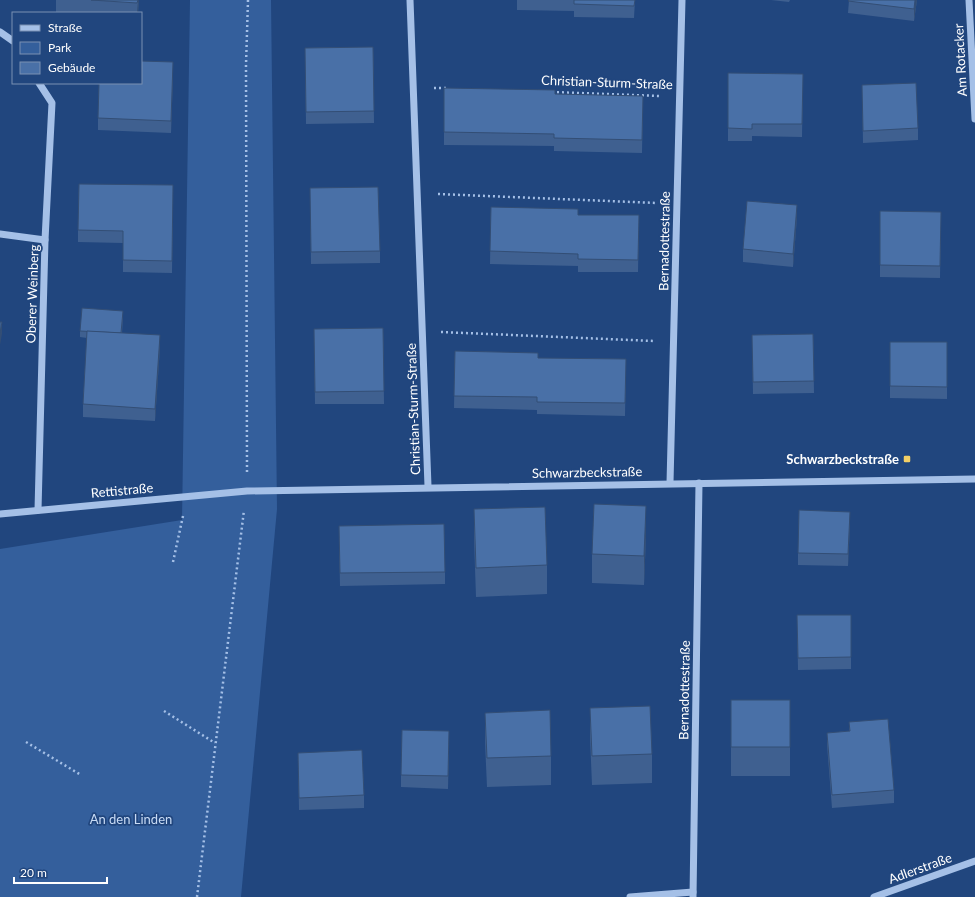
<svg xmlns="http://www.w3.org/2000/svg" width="975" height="897" viewBox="0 0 975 897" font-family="Lato,sans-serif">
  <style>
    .green { fill: #345f9c }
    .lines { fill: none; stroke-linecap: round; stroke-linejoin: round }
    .path { stroke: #a5c0e7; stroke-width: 2.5; stroke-dasharray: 2 3; stroke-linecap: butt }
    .minor { stroke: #a5c0e7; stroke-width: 7 }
    .wall { fill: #3f6090 }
    .shaded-wall { fill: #334e75 }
    .building { fill: #4970a7; stroke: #334e75 }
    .poi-dot { fill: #f3cf66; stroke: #21467e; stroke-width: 1.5 }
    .labels { text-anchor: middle; stroke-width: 3.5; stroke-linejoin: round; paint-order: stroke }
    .street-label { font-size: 13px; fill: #fff; stroke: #21467e }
    .poi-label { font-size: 13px; font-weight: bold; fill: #fff; stroke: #21467e; text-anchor: end }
    .park-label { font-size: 13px; fill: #c8dbf5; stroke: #21467e }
  </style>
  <rect width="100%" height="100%" fill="#21467e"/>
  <path class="green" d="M190,0H271L277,509L241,897H0V549L182,520Z"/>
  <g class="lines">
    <g class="path">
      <path d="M434,88H447"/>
      <path d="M552,92L660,96"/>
      <path d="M438,194L657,203"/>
      <path d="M441,332L654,341"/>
      <path d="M247,472L246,65L248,0"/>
      <path d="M173,562L183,516"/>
      <path d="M164,711L215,743"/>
      <path d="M26,742L81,775"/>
      <path d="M197,897L244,510"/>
    </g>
    <g class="minor">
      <path d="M410,0L428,486"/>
      <path d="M969,0L975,119"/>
      <path d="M0,32L13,41"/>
      <path d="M0,234L45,240"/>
      <path d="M670,483L682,0"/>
      <path d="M38,510L45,240L52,103L39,83"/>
      <path d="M0,514L247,491L975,479"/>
      <path d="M630,897L693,892"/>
      <path d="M693,897L699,483"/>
      <path d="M874,897L975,861"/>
    </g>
  </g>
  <g class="wall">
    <path d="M56,0H139L138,13H56Z"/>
    <path d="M517,0H635L634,18L574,17V11L517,10Z"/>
    <path d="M771,0H790L789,2Z"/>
    <path d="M849,0H917L914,21L848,13Z"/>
    <path d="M373,47L374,123L306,124L305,48Z"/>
    <path d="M728,73L803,74L802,137L752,136V141H728Z"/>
    <path d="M173,75L171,133L98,130V118Z"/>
    <path d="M862,85L918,128V140L863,143Z"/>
    <path d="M444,88L555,94L643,96L642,153L554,151V146L444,145Z"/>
    <path d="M173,185L172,273L123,272V243L78,242V230Z"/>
    <path d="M310,188L380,251V263L311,264Z"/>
    <path d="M491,207L578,215H639L638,272H578V266L490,264Z"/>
    <path d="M880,211L941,212L940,278L880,277Z"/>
    <path d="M797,217L793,267L743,262V249Z"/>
    <path d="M123,317L122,333L160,347L155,421L83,417V404L87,338L80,337V331Z"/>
    <path d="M383,328L384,404H315L314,329Z"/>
    <path d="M813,334L814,393L753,394L752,335Z"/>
    <path d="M890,342H947V399L890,398Z"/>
    <path d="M455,351L538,358L626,359L625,416L537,414V410L454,408Z"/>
    <path d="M474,509L547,565V594L476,597L474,539Z"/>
    <path d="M850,524L848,566L798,565V553Z"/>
    <path d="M646,536L644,585L592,583V554Z"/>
    <path d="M339,538L445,572V584L340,586Z"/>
    <path d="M797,615H851V669L798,670Z"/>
    <rect x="731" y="700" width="59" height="76"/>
    <path d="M590,708L652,754V783L592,785L590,737Z"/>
    <path d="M485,713L551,756V785L487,787L485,742Z"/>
    <path d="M849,722L894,790V803L832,808L827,745V733L849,731Z"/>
    <path d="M449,744L448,789L401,787V775Z"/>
    <path d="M298,753L364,795V808L299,810Z"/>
  </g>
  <g class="shaded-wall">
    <path d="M138,0H139L138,13H137Z"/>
    <path d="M915,0H917L914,21V9Z"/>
    <path d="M173,62V75L171,133V121Z"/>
    <path d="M797,205V217L793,267V254Z"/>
    <path d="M2,322V334L0,345V333Z"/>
    <path d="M160,335V347L155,421V409Z"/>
    <path d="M646,506V536L644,585V556Z"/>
    <path d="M850,512V524L848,566V554Z"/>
    <path d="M449,731V744L448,789V776Z"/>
  </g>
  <g class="building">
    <path d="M91,0H138L137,3Z"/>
    <path d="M574,0H635L634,6L574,4Z"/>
    <path d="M849,0H915L914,9L848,1Z"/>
    <path d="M373,47L374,111L306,112L305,48Z"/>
    <path d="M141,61L173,62L171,121L98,118L99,83H141Z"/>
    <path d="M728,73L803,74L802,124H752V129L728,128Z"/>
    <path d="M916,83L918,128L863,131L862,85Z"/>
    <path d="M444,88L555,90V94L643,96L642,140L554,138V134L444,132Z"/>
    <path d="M79,184L173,185L172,261L123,260V231L78,230Z"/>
    <path d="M378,187L380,251L311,252L310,188Z"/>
    <path d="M747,201L797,205L793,254L743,249Z"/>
    <path d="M491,207L578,209V215H639L638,260L578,259V254L490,251Z"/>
    <path d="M880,211L941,212L940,266L880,265Z"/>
    <path d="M82,308L123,311L121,333L80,331Z"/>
    <path d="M0,322H2L0,333Z"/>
    <path d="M383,328L384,391L315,392L314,329Z"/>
    <path d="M87,331L160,335L155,409L83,404Z"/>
    <path d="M813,334L814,381L753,382L752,335Z"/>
    <path d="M890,342H947V387L890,386Z"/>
    <path d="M455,351L538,353V358L626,359L625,403L537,402V397L454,396Z"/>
    <path d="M594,504L646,506L644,556L592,554Z"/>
    <path d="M545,507L547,565L476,568L474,509Z"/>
    <path d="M799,510L850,512L848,554L798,553Z"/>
    <path d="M444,524L445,572L340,573L339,526Z"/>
    <path d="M797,615H851V657L798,658Z"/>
    <rect x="731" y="700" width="59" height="47"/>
    <path d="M650,706L652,754L592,756L590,708Z"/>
    <path d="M550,710L551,756L487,758L485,713Z"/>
    <path d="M888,719L894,790L832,795L827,733L850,731L849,722Z"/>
    <path d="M402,730L449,731L448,776L401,775Z"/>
    <path d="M362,750L364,795L299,798L298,753Z"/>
  </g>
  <rect class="poi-dot" x="903" y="455" width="8" height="8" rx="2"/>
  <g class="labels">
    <g class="street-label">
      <text transform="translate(960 60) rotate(-93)" y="5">Am Rotacker</text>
      <text transform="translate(607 82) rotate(2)" y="5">Christian-Sturm-Straße</text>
      <text transform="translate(664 241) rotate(-89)" y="5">Bernadottestraße</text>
      <text transform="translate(32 294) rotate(-88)" y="5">Oberer Weinberg</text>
      <text transform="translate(413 409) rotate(-92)" y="5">Christian-Sturm-Straße</text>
      <text transform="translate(587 472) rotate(-1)" y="5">Schwarzbeckstraße</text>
      <text transform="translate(122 490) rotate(-5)" y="5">Rettistraße</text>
      <text transform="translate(684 690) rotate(-89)" y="5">Bernadottestraße</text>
      <text transform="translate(920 868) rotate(-20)" y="5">Adlerstraße</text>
    </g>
    <g class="poi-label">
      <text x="899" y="464">Schwarzbeckstraße</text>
    </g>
    <g class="park-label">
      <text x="131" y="824">An den Linden</text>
    </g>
  </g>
  <rect x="12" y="12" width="130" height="72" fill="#21467e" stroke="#7a90b2"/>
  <rect x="20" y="25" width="20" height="6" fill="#a5c0e7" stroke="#7a90b2"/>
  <text x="48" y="32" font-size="12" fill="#ffffff">Straße</text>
  <rect x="20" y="42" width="20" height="12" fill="#345f9c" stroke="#7a90b2"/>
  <text x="48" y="52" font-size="12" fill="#ffffff">Park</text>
  <rect x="20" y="62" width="20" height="12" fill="#4970a7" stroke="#7a90b2"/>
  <text x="48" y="72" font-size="12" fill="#ffffff">Gebäude</text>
  <path d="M14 877v6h93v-6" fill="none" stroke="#ffffff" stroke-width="2"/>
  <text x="20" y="877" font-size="12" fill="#ffffff" stroke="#21467e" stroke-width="3" paint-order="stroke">20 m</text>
</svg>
